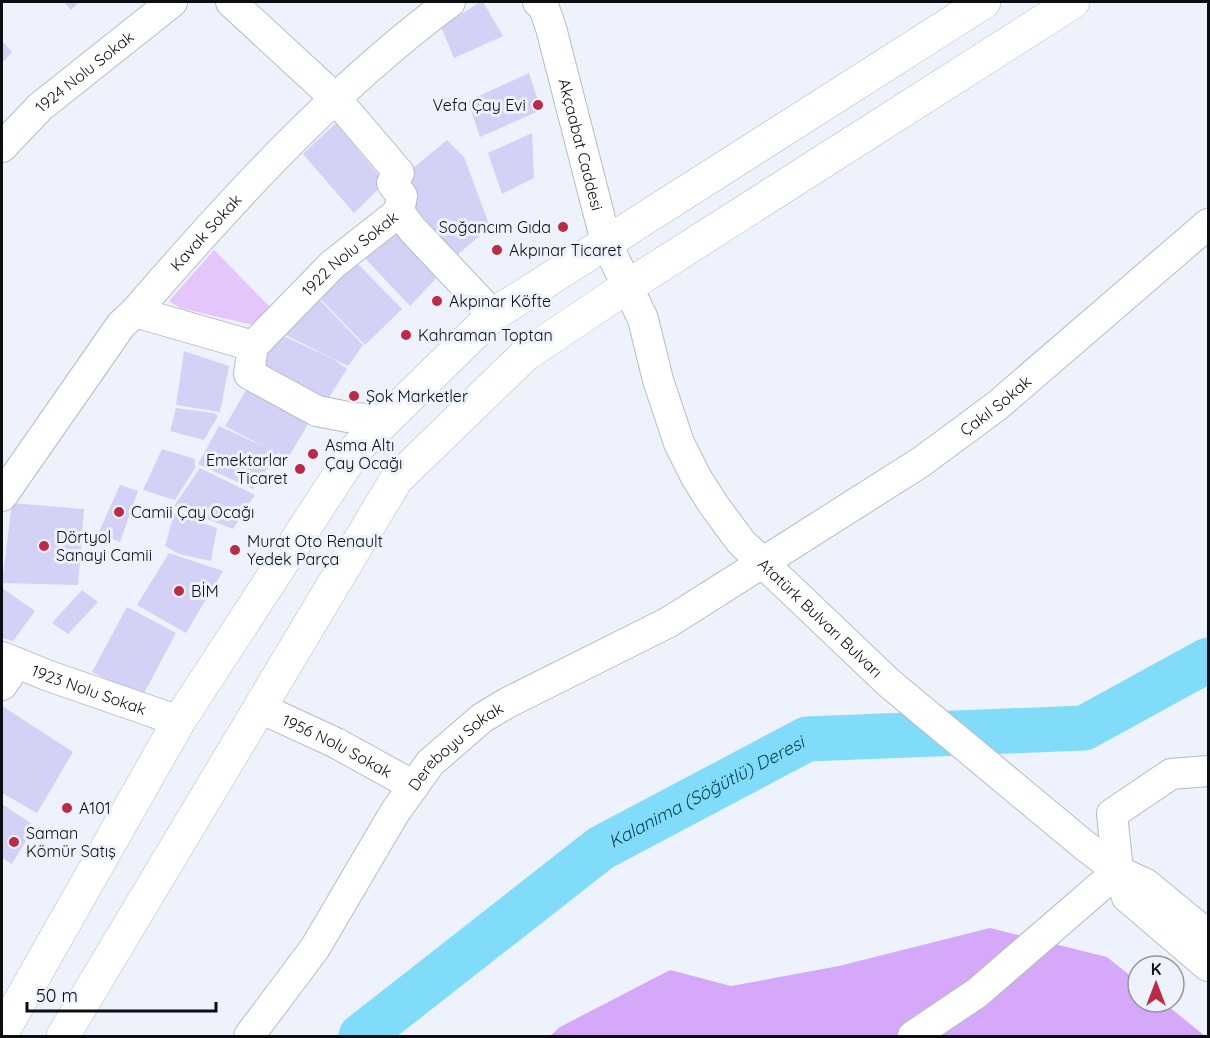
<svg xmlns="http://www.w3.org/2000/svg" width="1210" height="1038" viewBox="0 0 1210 1038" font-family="Quicksand,sans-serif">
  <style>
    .green { fill: #e4c6fc }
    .forest { fill: #d6a8f9 }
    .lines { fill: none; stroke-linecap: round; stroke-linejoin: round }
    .river { stroke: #81dcfa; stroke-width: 45 }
    .building { fill: #d3d1f5 }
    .minor-casing { stroke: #b7bbc5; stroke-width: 32 }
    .major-casing { stroke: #b7bbc5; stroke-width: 34 }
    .minor { stroke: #fff; stroke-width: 30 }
    .major { stroke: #fff; stroke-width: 33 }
    .poi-dot { fill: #bc2b46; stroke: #edf2fd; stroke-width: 2 }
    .labels { text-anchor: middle; stroke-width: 6; stroke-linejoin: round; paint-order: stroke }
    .street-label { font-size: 16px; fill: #0c0e11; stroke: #edf2fd }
    .poi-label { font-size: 16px; fill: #0c0e11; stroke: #edf2fd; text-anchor: start }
    .water-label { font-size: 18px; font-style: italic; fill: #053f4f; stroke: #edf2fd }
  </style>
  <rect width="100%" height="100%" fill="#edf2fd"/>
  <path class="green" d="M214,250L273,310L257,326L180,308L169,301Z"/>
  <path class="forest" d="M990,928L1107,957L1138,982V1002H1163L1205,1036H550L560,1027L670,970L731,986L839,966Z"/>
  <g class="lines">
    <path class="river" id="s1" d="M361,1036L601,848L807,739L1084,728L1208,660"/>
  </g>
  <g class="building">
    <path d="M64,2H79L71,10Z"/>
    <path d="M480,2H483L503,36L454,58L441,27Z"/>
    <path d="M2,41L12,52L2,63Z"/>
    <path d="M529,73L541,110L480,137L468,101Z"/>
    <path d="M336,123L385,183L354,213L303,154Z"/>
    <path d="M532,133L534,178L502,194L488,153Z"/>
    <path d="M447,140L464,157L490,227L456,256L395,183Z"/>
    <path d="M395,226L441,273L410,306L362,255Z"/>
    <path d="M353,259L402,309L365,345L315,293Z"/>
    <path d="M314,294L363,345L348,366L276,330Z"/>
    <path d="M275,332L333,359L347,369L323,407L255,372Z"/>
    <path d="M184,351L229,366L220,412L176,405Z"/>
    <path d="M252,380L315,412L288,458L278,453L253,489L198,464L219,426L267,448L225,426Z"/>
    <path d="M176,408L214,413L218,416L204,440L170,431Z"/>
    <path d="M162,449L195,459V468L175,500L143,490Z"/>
    <path d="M200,468L255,495L233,529L174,506Z"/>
    <path d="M120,485L138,491L120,542L98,534Z"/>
    <path d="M12,503L84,509L78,585L2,583Z"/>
    <path d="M176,513L217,528L211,561L179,554L165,546L174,514Z"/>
    <path d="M169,553L223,571L186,633L137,605Z"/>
    <path d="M2,588L35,611L13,641L2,638Z"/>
    <path d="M82,590L98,602L68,634L52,623Z"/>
    <path d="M127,607L176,633L142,697L92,672Z"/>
    <path d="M2,706L73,752L37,813L2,793Z"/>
    <path d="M2,804L35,826L12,864L2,858Z"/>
  </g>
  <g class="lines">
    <g class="minor-casing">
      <g id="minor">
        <path d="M231,2L336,99L399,173L392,183L402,196L399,212"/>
        <path id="s2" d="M538,2L544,8L551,28L606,242L643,319L658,380L679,443L696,477L713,504L741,542L889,683L1084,845L1118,871L1146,884L1208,935"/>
        <path id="s3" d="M2,147L40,107L172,2"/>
        <path d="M135,312L253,346L249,374L317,411L353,418L385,420"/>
        <path id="s4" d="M253,346L332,265L399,212L412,229L493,315"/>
        <path id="s5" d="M2,496L121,325L135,312C231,201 332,90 450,2"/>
        <path id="s6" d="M2,657L49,676L179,721"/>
        <path d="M2,685L17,663"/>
        <path id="s7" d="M260,708L336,743L414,786"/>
        <path d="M1208,771L1171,774L1112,814L1118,871L1127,897L1208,966"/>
        <path id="s8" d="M249,1036L315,948L395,812L430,763L482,718L507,703L669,622L921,462L998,405L1208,224"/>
        <path d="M913,1036L977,993L1118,871"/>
      </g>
    </g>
    <g class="major-casing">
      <g id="major">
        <path d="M2,1033L179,721L356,449L493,315L984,2"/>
        <path d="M63,1036L396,480L525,355L628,286L1073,2"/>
      </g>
    </g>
    <use href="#minor" class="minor"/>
    <use href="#major" class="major"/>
  </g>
  <g class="poi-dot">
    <circle cx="538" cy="105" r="6"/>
    <circle cx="563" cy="227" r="6"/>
    <circle cx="497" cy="250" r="6"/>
    <circle cx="437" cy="301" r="6"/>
    <circle cx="406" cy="335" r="6"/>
    <circle cx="354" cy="396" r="6"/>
    <circle cx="313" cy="454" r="6"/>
    <circle cx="300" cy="469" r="6"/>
    <circle cx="119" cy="512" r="6"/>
    <circle cx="44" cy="546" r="6"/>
    <circle cx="235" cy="550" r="6"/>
    <circle cx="179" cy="591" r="6"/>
    <circle cx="67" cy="808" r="6"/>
    <circle cx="14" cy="842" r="6"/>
  </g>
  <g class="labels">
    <g class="street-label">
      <text dy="6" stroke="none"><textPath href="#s3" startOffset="112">1924 Nolu Sokak</textPath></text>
      <text dy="6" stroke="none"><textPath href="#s2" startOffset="150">Akçaabat Caddesi</textPath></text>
      <text dy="6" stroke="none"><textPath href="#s5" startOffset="334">Kavak Sokak</textPath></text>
      <text dy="6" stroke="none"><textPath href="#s4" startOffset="134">1922 Nolu Sokak</textPath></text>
      <text dy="6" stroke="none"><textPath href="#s8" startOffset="999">Çakıl Sokak</textPath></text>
      <text dy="6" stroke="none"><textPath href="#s2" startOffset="692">Atatürk Bulvarı Bulvarı</textPath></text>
      <text dy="6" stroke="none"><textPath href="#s6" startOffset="93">1923 Nolu Sokak</textPath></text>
      <text dy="6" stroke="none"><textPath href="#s7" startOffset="86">1956 Nolu Sokak</textPath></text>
      <text dy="6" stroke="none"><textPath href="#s8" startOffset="358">Dereboyu Sokak</textPath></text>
    </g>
    <g class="poi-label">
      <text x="526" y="111" text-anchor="end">Vefa Çay Evi</text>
      <text x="551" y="233" text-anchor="end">Soğancım Gıda</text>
      <text x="509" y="256">Akpınar Ticaret</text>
      <text x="449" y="307">Akpınar Köfte</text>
      <text x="418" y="341">Kahraman Toptan</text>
      <text x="366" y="402">Şok Marketler</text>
      <text x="325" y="451">Asma Altı<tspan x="325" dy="18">Çay Ocağı</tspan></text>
      <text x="288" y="466" text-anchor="end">Emektarlar<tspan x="288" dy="18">Ticaret</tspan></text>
      <text x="131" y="518">Camii Çay Ocağı</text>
      <text x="56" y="543">Dörtyol<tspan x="56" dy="18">Sanayi Camii</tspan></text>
      <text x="247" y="547">Murat Oto Renault<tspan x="247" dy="18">Yedek Parça</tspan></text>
      <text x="191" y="597">BİM</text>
      <text x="79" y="814">A101</text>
      <text x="26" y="839">Saman<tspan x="26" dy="18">Kömür Satış</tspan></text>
    </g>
    <g class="water-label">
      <text dy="6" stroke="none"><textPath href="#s1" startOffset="424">Kalanima (Söğütlü) Deresi</textPath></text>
    </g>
  </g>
  <rect width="1210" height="1038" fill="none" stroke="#0c0e11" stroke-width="6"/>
  <g transform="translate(1156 984)"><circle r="28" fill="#edf2fd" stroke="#93979f" stroke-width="1.5"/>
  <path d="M0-4.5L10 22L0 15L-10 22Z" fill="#bc2b46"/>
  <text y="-9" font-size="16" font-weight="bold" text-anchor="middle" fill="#0c0e11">K</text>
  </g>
  <path d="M27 1002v9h189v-9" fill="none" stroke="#0c0e11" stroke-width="3"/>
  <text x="36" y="1002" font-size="18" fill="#0c0e11" stroke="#edf2fd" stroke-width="4.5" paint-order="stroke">50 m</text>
</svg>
